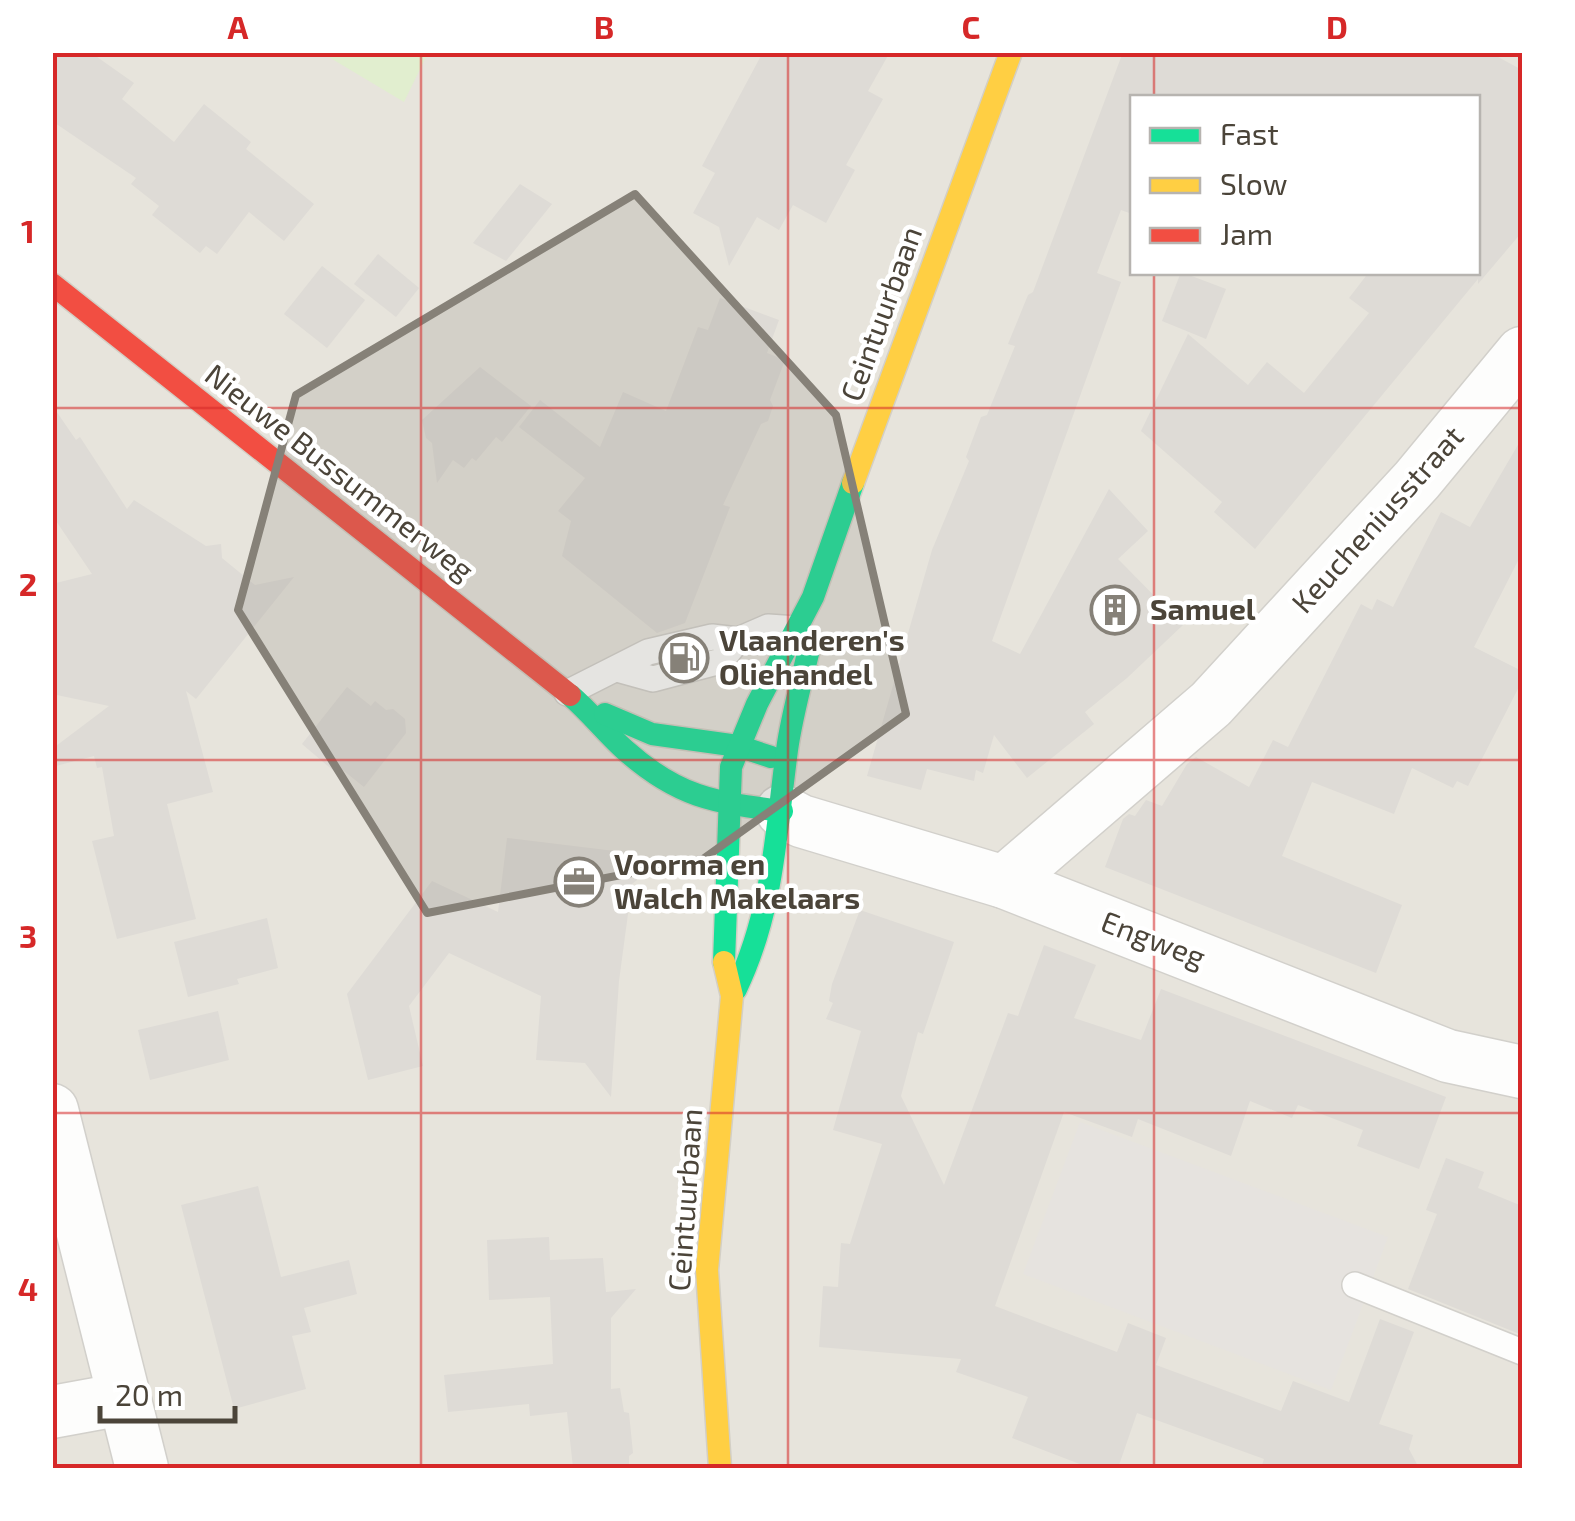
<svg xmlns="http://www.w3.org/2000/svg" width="1575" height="1521" viewBox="0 0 1575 1521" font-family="'Exo 2',sans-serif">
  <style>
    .residential { fill: #e7e4dc; fill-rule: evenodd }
    .green { fill: #e1eecf }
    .parking { fill: #e6e3df }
    .building { fill: #dedbd6 }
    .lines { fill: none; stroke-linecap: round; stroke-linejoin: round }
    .lane-casing { stroke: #d2d0cb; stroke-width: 28 }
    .street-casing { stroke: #d2d0cb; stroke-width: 55 }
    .fast-casing { stroke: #d3cfc5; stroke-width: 25 }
    .slow-casing { stroke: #d3cfc5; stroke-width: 25 }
    .jam-casing { stroke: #d3cfc5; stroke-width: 25 }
    .lane { stroke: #fdfdfc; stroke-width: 25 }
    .street { stroke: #fdfdfc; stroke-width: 52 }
    .fast { stroke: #16e098; stroke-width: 22 }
    .slow { stroke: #ffcf43; stroke-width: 22 }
    .jam { stroke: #f24e42; stroke-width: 22 }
    .marked { fill: #868178; fill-opacity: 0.2; stroke: #868178; stroke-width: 8; stroke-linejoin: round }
    .grid { fill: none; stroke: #d62828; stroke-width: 2.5; stroke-opacity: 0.55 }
    .labels { text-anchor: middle; stroke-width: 9; stroke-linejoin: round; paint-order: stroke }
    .street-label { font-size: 30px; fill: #4b4439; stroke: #fff }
    .poi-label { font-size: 30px; font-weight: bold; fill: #4b4439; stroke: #fff; text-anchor: start }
    .neatline { fill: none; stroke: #d62828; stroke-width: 4 }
    .grid-label { font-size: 32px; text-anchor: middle; font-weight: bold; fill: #d62828 }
  </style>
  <rect width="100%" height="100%" fill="#f4f2ee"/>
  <path class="residential" d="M53,53H1522V1468H53ZM1132,98H1478V272H1132Z"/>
  <path class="green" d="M322,53H428L404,102Z"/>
  <path class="parking" d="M1080,1122L1388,1237L1331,1390L1023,1274Z"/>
  <g class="building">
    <path d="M52,52H90L134,83L122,99L174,142L204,104L251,142L246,149L314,204L284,241L249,212L217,254L206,246L200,253L152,215L159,206L131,184L136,178L52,121Z"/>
    <path d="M763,52H890L868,91L883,99L846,165L855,170L826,223L793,205L779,230L757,217L729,266L719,227L693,213L715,173L702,166Z"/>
    <path d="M1123,52H1489L1522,70V232L1478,284V279L1255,549L1214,512L1222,502L1141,431L1188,334L1248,385L1267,362L1304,393L1369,313L1349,298L1369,272H1478V98H1132V214L1121,210L1097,273L1121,282L992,641L1020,654L1109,489L1148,531L1118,559L1183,625L1127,678L1085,712L1094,724L1027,778L994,735L983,773L976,770L974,781L927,769L921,790L867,776L932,550L969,461L966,457L981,417L987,415L1015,346L1008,344L1028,295L1033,292Z"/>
    <path d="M520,184L552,204L506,261L473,243Z"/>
    <path d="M378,254L419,288L396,317L354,284Z"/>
    <path d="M322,266L365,300L327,348L284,314Z"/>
    <path d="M1181,272L1226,289L1206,339L1162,321Z"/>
    <path d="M720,298L779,320L767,353L785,360L770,400L773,406L768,421L761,424L723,505L730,507L685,623L657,633L562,556L571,521L558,511L585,478L519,427L540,400L600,447L623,392L666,411L698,327L708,330Z"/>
    <path d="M480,367L531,406L502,442L496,437L476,461L472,458L464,468L453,460L437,483L432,443L426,438L422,420Z"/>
    <path d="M52,405L76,440L80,437L127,509L134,500L206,546L221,544L222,558L255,585L294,577L196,699L186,691L213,792L167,804L196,919L117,939L92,841L114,836L102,767L97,768L94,756L52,767V749L109,706L52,694V584L92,574L52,515Z"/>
    <path d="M1522,438V553L1474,647L1522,671V681L1468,786L1457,781L1453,788L1412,768L1394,814L1312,782L1282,856L1402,905L1376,973L1105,867L1123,819L1129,814L1135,816L1146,800L1162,806L1187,764L1196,757L1249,787L1273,740L1288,747L1361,604L1372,610L1377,599L1393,607L1441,512L1470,527Z"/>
    <path d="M347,687L371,706L375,701L386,710L393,709L405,719L406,733L364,787L339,767L335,772L302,744Z"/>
    <path d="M507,838L623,852L637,880L632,884L619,981L611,1097L585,1063L536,1060L541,996L449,953L409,1006L423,1066L368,1080L347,994L432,881L498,912Z"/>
    <path d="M860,910L954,942L923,1034L918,1032L901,1096L944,1185L1008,1013L1018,1016L1044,945L1096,965L1074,1018L1141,1040L1161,989L1446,1097L1419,1169L1357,1146L1363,1130L1298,1105L1292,1118L1250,1101L1231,1156L1138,1119L1132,1137L1064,1112L995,1306L1117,1352L1128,1323L1166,1338L1156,1365L1281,1411L1293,1381L1349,1402L1380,1319L1414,1332L1379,1424L1413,1435L1409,1449L1419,1468H1261L1264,1459L1137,1413L1118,1468H1090L1012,1438L1028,1397L956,1372L961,1359L819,1347L823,1286L838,1287L841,1243L850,1244L882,1144L833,1130L861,1031L826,1019L833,1003L829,1001L832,984Z"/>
    <path d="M267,918L278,968L237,979L239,984L188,997L174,942Z"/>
    <path d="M218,1011L229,1060L150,1080L138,1030Z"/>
    <path d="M1446,1158L1484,1172L1478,1188L1522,1206V1335L1408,1289L1437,1214L1426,1210Z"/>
    <path d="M258,1186L281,1277L349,1260L357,1294L304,1308L311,1332L292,1336L306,1389L234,1409L181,1205Z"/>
    <path d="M549,1237L550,1260L603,1258L606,1292L636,1289L611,1318V1389L620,1388L624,1412L629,1413L633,1453L629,1456V1468H573L567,1412L530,1416L529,1404L448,1412L444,1375L553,1364L550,1297L489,1300L487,1240Z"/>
  </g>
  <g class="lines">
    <g class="lane-casing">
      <g id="lane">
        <path d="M617,669L653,679L721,661L738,640"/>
        <path d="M567,693L648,652L712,637L738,640L768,627L797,629"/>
        <path d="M1355,1285L1522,1352"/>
      </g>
    </g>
    <g class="street-casing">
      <g id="street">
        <path d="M782,811L801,821L1004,882L1448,1056L1522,1072"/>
        <path d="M1004,882L1211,704L1417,480L1522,353"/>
        <path d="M52,1110L142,1468"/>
        <path d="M52,1412L123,1399"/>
      </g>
    </g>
    <g class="fast-casing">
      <g id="fast">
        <path d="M570,695C590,712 606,733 625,750C679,798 714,802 782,811"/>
        <path d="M605,714L652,734L738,746L771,757"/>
        <path d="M724,962L731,767L757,704L813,597L853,483"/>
        <path d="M736,989C773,912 776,833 787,750C792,714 802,680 810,645"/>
      </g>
    </g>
    <g class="slow-casing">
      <g id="slow">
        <path d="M853,483L1011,52"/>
        <path d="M720,1468L707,1270L732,996L724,962"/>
      </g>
    </g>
    <g class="jam-casing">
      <path id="jam" d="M52,284L570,695"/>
    </g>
    <use href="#lane" class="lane"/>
    <use href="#street" class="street"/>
    <use href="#fast" class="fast"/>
    <use href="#slow" class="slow"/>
    <use href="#jam" class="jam"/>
  </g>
  <path class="marked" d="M635,194L836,415L906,714L703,859L427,913L238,610L296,395Z"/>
  <path class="grid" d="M421,52V1468M788,52V1468M1154,52V98M1154,272V1468M52,408H1522M52,760H1522M52,1113H1522"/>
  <defs>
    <g id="building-ring" transform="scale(2.5)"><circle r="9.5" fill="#fff" stroke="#868178" stroke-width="1.5"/><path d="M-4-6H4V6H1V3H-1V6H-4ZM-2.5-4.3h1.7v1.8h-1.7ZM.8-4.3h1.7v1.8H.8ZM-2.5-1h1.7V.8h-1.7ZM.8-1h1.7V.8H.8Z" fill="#868178"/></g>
    <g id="fuel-ring" transform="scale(2.5)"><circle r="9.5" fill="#fff" stroke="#868178" stroke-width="1.5"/><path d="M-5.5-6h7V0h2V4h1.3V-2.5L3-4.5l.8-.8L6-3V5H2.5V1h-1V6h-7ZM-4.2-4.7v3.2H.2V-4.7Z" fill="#868178"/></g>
    <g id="office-ring" transform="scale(2.5)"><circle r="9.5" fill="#fff" stroke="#868178" stroke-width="1.5"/><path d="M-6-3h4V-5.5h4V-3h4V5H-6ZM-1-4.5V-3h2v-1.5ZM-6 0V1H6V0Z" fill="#868178"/></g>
  </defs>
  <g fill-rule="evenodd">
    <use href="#building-ring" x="1115" y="610"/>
    <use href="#fuel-ring" x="684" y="658"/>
    <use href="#office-ring" x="579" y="882"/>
  </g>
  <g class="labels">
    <g class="street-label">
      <text transform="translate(882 314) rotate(-70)" y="10">Ceintuurbaan</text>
      <text transform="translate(339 473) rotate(38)" y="10">Nieuwe Bussummerweg</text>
      <text transform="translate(1378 520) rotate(-48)" y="10">Keucheniusstraat</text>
      <text transform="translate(1153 940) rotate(21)" y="10">Engweg</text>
      <text transform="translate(686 1200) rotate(-86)" y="10">Ceintuurbaan</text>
    </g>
    <g class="poi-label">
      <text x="1150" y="620">Samuel</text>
      <text x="719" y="651">Vlaanderen's<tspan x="719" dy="34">Oliehandel</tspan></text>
      <text x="614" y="875">Voorma en<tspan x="614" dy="34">Walch Makelaars</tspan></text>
    </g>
  </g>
  <rect width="1575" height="1521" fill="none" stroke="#ffffff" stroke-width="110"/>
  <rect x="1130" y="95" width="350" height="180" fill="#ffffff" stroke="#b7b4b0" stroke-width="2.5"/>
  <rect x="1150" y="128" width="50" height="15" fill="#16e098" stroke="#b7b4b0" stroke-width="2.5"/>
  <text x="1220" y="145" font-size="30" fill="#4b4439">Fast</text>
  <rect x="1150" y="178" width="50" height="15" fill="#ffcf43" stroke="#b7b4b0" stroke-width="2.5"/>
  <text x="1220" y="195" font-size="30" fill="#4b4439">Slow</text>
  <rect x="1150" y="228" width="50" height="15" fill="#f24e42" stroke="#b7b4b0" stroke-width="2.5"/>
  <text x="1220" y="245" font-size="30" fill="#4b4439">Jam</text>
  <path d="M100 1406v15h135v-15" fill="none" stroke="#4b4439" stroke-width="5"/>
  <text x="115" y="1406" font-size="30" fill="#4b4439" stroke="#ffffff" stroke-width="8" paint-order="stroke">20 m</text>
  <rect x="55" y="55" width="1465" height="1411" class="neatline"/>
  <g class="grid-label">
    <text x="238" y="39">A</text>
    <text x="604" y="39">B</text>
    <text x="971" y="39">C</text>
    <text x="1337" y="39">D</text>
    <text x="28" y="243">1</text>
    <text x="28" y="596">2</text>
    <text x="28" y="948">3</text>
    <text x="28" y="1301">4</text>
  </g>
</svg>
